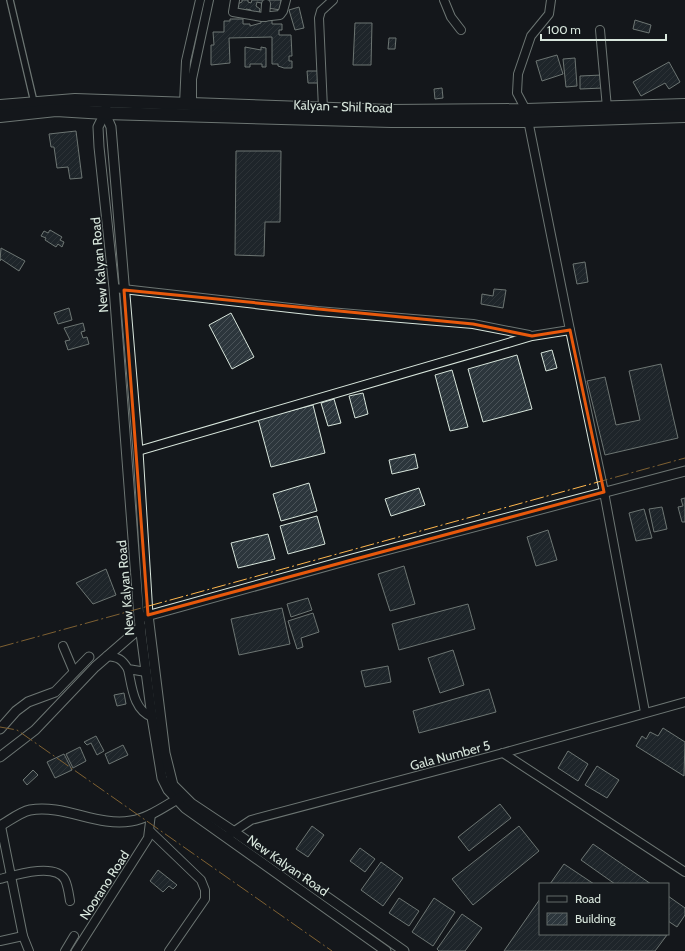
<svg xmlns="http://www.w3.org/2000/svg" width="685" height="951" viewBox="0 0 685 951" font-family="Cabin,sans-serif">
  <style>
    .building { fill: url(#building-hatch); stroke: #d8e6dc }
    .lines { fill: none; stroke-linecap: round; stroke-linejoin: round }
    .pedestrian-casing { stroke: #d8e6dc; stroke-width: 8 }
    .minor-casing { stroke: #d8e6dc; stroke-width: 10 }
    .tertiary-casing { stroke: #d8e6dc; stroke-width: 11 }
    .primary-casing { stroke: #d8e6dc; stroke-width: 14 }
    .pedestrian { stroke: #14181c; stroke-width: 5.5 }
    .minor { stroke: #14181c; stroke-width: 8 }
    .tertiary { stroke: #14181c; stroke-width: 9 }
    .primary { stroke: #14181c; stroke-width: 12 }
    .power { stroke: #ffb74d; stroke-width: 1; stroke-dasharray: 14 3 2 3; stroke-linecap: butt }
    .marked { fill: none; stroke: #e8590c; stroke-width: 3; stroke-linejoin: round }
    .labels { text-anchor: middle; stroke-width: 3; stroke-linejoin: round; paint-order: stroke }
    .street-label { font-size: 13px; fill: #d8e6dc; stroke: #14181c }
  </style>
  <defs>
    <pattern id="building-hatch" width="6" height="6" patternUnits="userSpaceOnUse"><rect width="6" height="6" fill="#2c363c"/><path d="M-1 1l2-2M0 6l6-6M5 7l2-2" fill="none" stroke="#4a5358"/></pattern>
  </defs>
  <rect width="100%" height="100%" fill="#14181c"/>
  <g class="building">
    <path d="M242,0H248V2L251,3L252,0H281V10L267,8L265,4L257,2L256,6L260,9L259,13L251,12V10L246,9L245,11H236L237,4L242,2Z"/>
    <path d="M299,7L304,28L295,30L289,10Z"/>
    <path d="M230,19H243V24H250V26L261,23V20H272V24H282V30H279V35H291L292,56H289V61H292V68H284L278,66V64H272V37L229,38L230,63L211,65V45H214L213,32H224V21H230Z"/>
    <path d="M635,20L651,25L649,33L633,29Z"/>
    <path d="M355,23H372L371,65H353Z"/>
    <path d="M389,38H396L395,49H388Z"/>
    <path d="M245,47L261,50V47L266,48V67H262V64H250V67H245Z"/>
    <path d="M557,55L563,74L542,81L536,61Z"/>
    <path d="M575,58L577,86L566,87L563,59Z"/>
    <path d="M669,62L680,82L669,89L665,83L641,96L633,82Z"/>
    <path d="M307,71H320V83H308Z"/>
    <path d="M602,75L603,88L580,89V76Z"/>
    <path d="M442,88L443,98L435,99L434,89Z"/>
    <path d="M76,131L82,178L70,179L68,167L57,168L54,147H51L49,134Z"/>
    <path d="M236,151H281L280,222H265L264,256L235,255Z"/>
    <path d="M50,230L62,237L60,240L64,242L62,247L58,244L56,247L45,240L46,238L41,236L44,231L48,233Z"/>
    <path d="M1,248L25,261L19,271L1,259L0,261Z"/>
    <path d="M585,262L588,282L577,284L573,264Z"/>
    <path d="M494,289L506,290L503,308L481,304L482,294L493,296Z"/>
    <path d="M69,308L72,320L58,324L54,313Z"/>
    <path d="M231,313L254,357L232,369L209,325Z"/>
    <path d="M83,323L85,331L81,332L83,338L87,337L89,344L68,350L65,341L70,340L64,328Z"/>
    <path d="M552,350L557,368L546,371L541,353Z"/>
    <path d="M517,355L532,409L483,422L468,369Z"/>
    <path d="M661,364L678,438L605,455L587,381L605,377L616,425L640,420L629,371Z"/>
    <path d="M452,370L468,427L450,431L435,375Z"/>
    <path d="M363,393L368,414L355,418L349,396Z"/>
    <path d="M334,399L341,423L328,426L321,403Z"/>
    <path d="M313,405L325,453L271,467L258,419Z"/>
    <path d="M415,454L418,468L392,474L389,460Z"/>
    <path d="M309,483L317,511L281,521L273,494Z"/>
    <path d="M419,488L425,505L391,516L385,499Z"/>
    <path d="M685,498V522H682L678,507L683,506L681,499Z"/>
    <path d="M662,507L667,529L654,532L649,509Z"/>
    <path d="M644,509L652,538L636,541L629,513Z"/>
    <path d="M317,516L325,544L288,554L280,526Z"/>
    <path d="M548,530L557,560L536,566L527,537Z"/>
    <path d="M268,534L275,559L238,568L231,543Z"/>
    <path d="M404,566L415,604L390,611L378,574Z"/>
    <path d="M106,569L116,595L93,604L76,583Z"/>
    <path d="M308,598L312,610L291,617L287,604Z"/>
    <path d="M468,604L475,629L399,650L392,624Z"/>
    <path d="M282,608L290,644L239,655L231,619Z"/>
    <path d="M313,613L319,632L301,638L303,647L297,649L288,621Z"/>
    <path d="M453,650L464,685L440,693L428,658Z"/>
    <path d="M388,666L391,682L365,687L361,671Z"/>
    <path d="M489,689L496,712L419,733L413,711Z"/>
    <path d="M124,693L126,704L117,706L114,695Z"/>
    <path d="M663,728L685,742L684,776L636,746L642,736L646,739L650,732L658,736Z"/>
    <path d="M96,736L104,751L97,755L91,743L87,745L84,742Z"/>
    <path d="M123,745L128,755L109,764L105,754Z"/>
    <path d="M80,747L86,761L73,768L66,754Z"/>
    <path d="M568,751L588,764L578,781L558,768Z"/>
    <path d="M64,754L72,770L55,778L47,762Z"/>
    <path d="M597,766L619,780L607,798L585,785Z"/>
    <path d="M33,770L38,775L27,785L23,780Z"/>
    <path d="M500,804L511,818L469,851L458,837Z"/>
    <path d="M312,826L324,835L308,857L296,849Z"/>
    <path d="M519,826L539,851L473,905L452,879Z"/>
    <path d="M593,844L651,884H615L581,860Z"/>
    <path d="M360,848L375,859L365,872L350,861Z"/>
    <path d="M381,862L403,878L383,906L361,890Z"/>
    <path d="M564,864L594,884H550Z"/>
    <path d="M158,870L177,885L173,889L169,886L163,892L150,881Z"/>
    <path d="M668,896L685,908V915L677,927L668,921Z"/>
    <path d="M399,898L419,911L409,926L389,913Z"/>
    <path d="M434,898L455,912L433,946L412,932Z"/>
    <path d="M540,899V934L667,935L655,951H504Z"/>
    <path d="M462,914L482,928L465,951H439L437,949Z"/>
  </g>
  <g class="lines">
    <g class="pedestrian-casing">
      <path id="pedestrian" d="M10,0L34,102"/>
    </g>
    <g class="minor-casing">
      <g id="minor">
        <path d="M235,0L233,12L262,17L280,15L283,11L286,0"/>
        <path d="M444,0L451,17L461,30"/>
        <path d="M551,0L549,14L531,36L518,74L517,93L526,110L570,330"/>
        <path d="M265,17L266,4"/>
        <path d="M600,30L607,108"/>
        <path d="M184,104L186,61L200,0"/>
        <path d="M192,105V79L209,0"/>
        <path d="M323,109L319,18L321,11L333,0"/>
        <path d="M114,288L317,311L473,324L529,335"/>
        <path d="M138,451L532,336L570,330L604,492L645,712"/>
        <path d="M63,646L74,672"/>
        <path d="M107,656C118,657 122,659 128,669L146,672"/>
        <path d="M128,669C132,686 133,710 152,717"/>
        <path d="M503,753L685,872"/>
        <path d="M1,826L23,936L29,951"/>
        <path d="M150,831L201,880L205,890V899L169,951"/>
        <path d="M230,834L251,820L503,753L685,702"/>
        <path d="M0,879C15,875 56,862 65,880C68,886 69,895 70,901"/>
        <path d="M0,941L23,936"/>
        <path d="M65,951L74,936"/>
        <path d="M76,951L148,838L151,814"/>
      </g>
    </g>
    <g class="tertiary-casing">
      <g id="tertiary">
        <path d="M106,108L105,113L98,127L99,147L114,288L139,618L152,717L162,778L168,790L185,808L386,951"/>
        <path d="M105,113L111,127L138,451L148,615L165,753L173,785L191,803L233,831L404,951"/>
        <path d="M143,617L352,559L685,471"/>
        <path d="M0,729L16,711L28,702L55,692L89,657"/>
        <path d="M0,757L35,730L95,667L141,627"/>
        <path d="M0,826C9,821 20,812 30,810C64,804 98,827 131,821C149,818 165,806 181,797"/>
      </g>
    </g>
    <g class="primary-casing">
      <g id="primary">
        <path d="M0,106L75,100L391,111L526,110L685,105"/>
        <path d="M0,116L56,110L105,113L391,121H528L685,116"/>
      </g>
    </g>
    <use href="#pedestrian" class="pedestrian"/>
    <use href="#minor" class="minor"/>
    <use href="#tertiary" class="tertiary"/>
    <use href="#primary" class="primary"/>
    <g class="power">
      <path d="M0,647L685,458"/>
      <path d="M0,727L17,730L332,951"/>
    </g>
  </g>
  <path d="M0 0H685V951H0ZM124,290L473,324L532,336L570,330L604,492L148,615Z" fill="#14181c" fill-opacity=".55" fill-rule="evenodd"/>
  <path class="marked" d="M124,290L473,324L532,336L570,330L604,492L148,615Z"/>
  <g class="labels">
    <g class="street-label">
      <text transform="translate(343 106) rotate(2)" y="5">Kalyan - Shil Road</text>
      <text transform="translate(99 265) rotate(-95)" y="5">New Kalyan Road</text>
      <text transform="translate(125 588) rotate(-95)" y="5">New Kalyan Road</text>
      <text transform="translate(450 755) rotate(-15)" y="5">Gala Number 5</text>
      <text transform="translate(288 865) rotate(35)" y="5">New Kalyan Road</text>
      <text transform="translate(104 885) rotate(-57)" y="5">Noorano Road</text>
    </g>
  </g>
  <rect x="539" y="883" width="130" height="52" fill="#14181c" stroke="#626a69"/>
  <rect x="547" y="896" width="20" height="6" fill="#14181c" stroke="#626a69"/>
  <text x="575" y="903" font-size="12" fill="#d8e6dc">Road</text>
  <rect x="547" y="913" width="20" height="12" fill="url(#building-hatch)" stroke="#626a69"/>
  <text x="575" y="923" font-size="12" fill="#d8e6dc">Building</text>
  <path d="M541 34v6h125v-6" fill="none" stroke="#d8e6dc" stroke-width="2"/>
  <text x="547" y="34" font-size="12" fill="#d8e6dc" stroke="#14181c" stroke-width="3" paint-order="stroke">100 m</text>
</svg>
